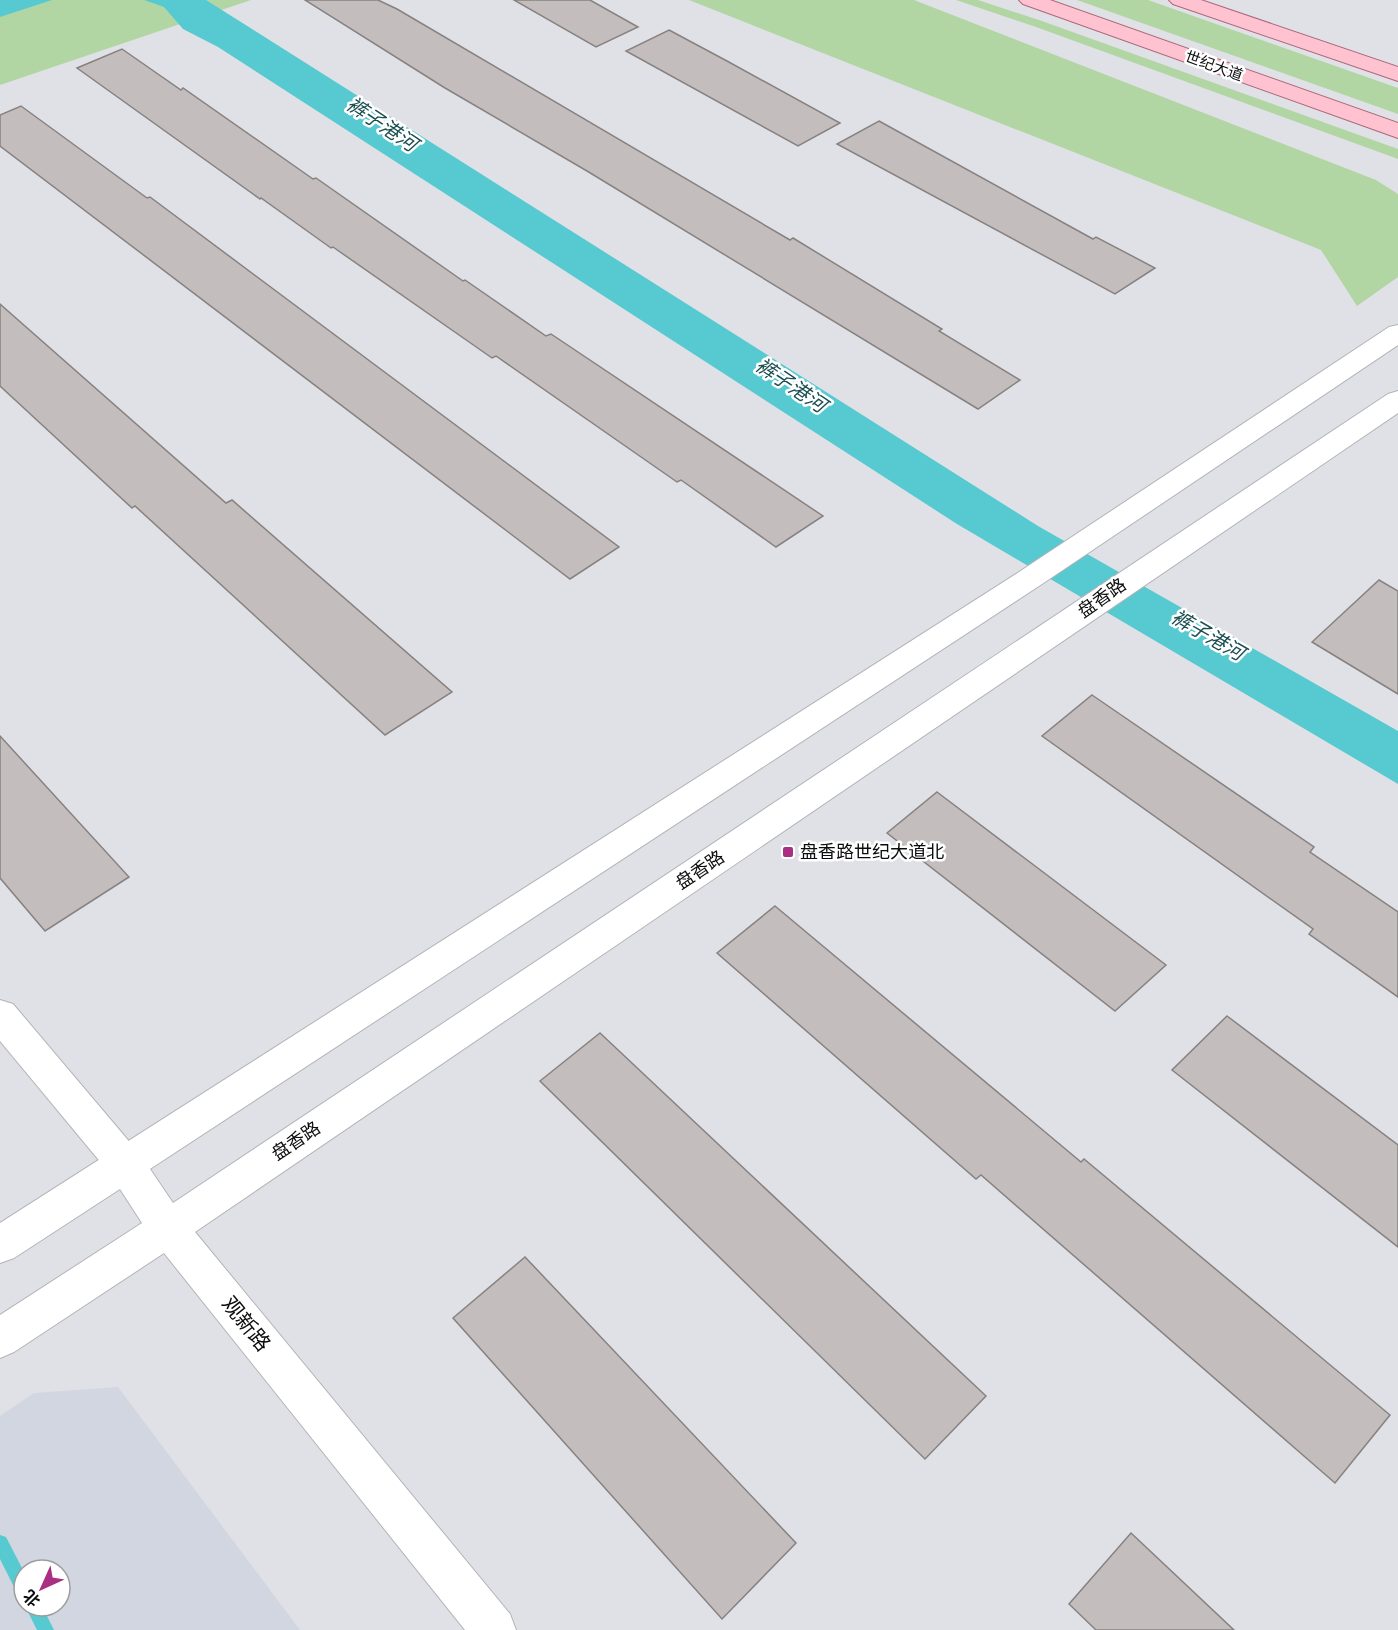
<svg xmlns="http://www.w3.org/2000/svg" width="1398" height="1630" viewBox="0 0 1398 1630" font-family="Helvetica,'Noto Sans SC',sans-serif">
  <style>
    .built { fill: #d2d6e1; fill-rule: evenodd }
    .green { fill: #b1d6a4 }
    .water { fill: #56c9d1 }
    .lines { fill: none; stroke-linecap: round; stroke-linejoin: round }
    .stream { fill: #56c9d1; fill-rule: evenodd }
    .building { fill: #c3bebd; stroke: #878280; stroke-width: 1.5 }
    .minor-casing { stroke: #b3b4b8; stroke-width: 2 }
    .tertiary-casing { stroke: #b3b4b8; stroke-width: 2 }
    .primary-casing { stroke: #aa6878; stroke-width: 2 }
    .minor { fill: #fff; fill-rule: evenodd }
    .tertiary { fill: #fff; fill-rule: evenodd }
    .primary { fill: #ffc2d0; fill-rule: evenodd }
    .poi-dot { fill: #aa2f82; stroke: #fff; stroke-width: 2 }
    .labels { text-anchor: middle; stroke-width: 5; stroke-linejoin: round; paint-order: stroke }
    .far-street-label { font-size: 15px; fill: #0b0c0d; stroke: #fff }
    .street-label { font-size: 18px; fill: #0b0c0d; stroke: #fff }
    .poi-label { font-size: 18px; fill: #0b0c0d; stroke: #fff; text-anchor: start }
    .water-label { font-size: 20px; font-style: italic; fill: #1b4e51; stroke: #fff }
    .near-street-label { font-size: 21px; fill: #0b0c0d; stroke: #fff }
  </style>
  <rect width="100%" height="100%" fill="#e0e1e6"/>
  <path class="built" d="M118,1387L300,1630H0V1416L34,1393ZM24,1570H60V1606H24Z"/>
  <g class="green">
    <path d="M0,0H251L0,85Z"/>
    <path d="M689,0H914L1376,180L1398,194V277L1357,306L1321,250Z"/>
    <path d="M956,0H978L1042,21L1398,149V159L1036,27Z"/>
    <path d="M1077,0H1148L1398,88V114Z"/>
  </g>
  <g class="water">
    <path d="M0,0H52L0,17Z"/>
    <path d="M144,0H206L1038,526L1398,731V784L957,524L218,47L183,29L164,7Z"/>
  </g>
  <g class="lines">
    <g class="stream">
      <path d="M0,1535L6,1537L24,1572V1597L18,1595L0,1559Z"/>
      <path d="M25,1606H42L54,1630H37Z"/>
    </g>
  </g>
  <g class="building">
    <path d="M305,0H378L397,9L790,240L793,238L942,329L939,331L1020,380L978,409L587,171L445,88Z"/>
    <path d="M514,0H590L638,27L596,47Z"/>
    <path d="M669,30L727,61L840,123L798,146L626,51Z"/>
    <path d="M122,49L181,90L183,88L313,179L316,178L463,281L465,280L546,336L551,334L823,516L776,547L681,480L677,482L496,356L492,358L333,247L331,248L261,198L260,199L77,68Z"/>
    <path d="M21,106L147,198L150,197L619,547L570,579L0,146V115Z"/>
    <path d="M879,121L1093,239L1096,237L1155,268L1115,294L837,144Z"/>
    <path d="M0,304L226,503L232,500L452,692L385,735L135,506L132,508L0,386Z"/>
    <path d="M1379,580L1398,591V694L1312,642Z"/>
    <path d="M1092,695L1314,847L1310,852L1398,912V997L1309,934L1313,929L1042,736Z"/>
    <path d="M0,736L129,877L45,931L0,878Z"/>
    <path d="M937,792L1166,965L1115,1011L887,833Z"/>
    <path d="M775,906L1081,1162L1084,1159L1390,1415L1335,1483L981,1175L976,1179L717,953Z"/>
    <path d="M1227,1016L1398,1145V1247L1172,1070Z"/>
    <path d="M600,1033L986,1396L925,1459L540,1081Z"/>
    <path d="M525,1257L796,1543L722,1619L453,1318Z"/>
    <path d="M1131,1533L1234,1630H1096L1069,1604Z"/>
  </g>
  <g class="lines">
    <g class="minor-casing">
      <path id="minor" d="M0,1000L13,1004L138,1152L144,1164L138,1176L125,1181L112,1176L0,1041Z"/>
    </g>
    <g class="tertiary-casing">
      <path id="tertiary" d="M1398,325V345L1039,586L150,1169L173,1203L1388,394L1398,391V413L195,1232L510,1614L516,1630H465L164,1253L14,1352L0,1358V1315L142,1223L120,1189L14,1258L0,1263V1223L1019,572L1389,327Z"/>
    </g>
    <g class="primary-casing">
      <g id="primary">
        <path d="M1019,0H1050L1398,123V138L1023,4Z"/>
        <path d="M1169,0H1201L1398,67V81L1173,4Z"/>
      </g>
    </g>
    <use href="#minor" class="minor"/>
    <use href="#tertiary" class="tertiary"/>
    <use href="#primary" class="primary"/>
  </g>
  <rect class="poi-dot" x="782" y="846" width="12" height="12" rx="3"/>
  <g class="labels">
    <g class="far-street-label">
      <text transform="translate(1214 66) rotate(20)" y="5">世纪大道</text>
    </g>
    <g class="street-label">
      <text transform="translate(1102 598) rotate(-35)" y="6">盘香路</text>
      <text transform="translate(700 870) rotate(-34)" y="6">盘香路</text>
      <text transform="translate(296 1141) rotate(-34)" y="6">盘香路</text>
    </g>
    <g class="poi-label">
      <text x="800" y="858">盘香路世纪大道北</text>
    </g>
    <g class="water-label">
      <text transform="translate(382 124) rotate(34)" y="7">裤子港河</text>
      <text transform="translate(791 385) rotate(34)" y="7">裤子港河</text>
      <text transform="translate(1208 635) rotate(30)" y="7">裤子港河</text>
    </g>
    <g class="near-street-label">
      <text transform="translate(246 1324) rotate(51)" y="7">观新路</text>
    </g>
  </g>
  <g transform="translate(42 1588) rotate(225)"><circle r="28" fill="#ffffff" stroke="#9d9e9e" stroke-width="1.5"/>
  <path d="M0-4.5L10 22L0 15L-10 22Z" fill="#aa2f82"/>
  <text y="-9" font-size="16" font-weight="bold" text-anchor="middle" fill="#0b0c0d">北</text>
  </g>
</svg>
